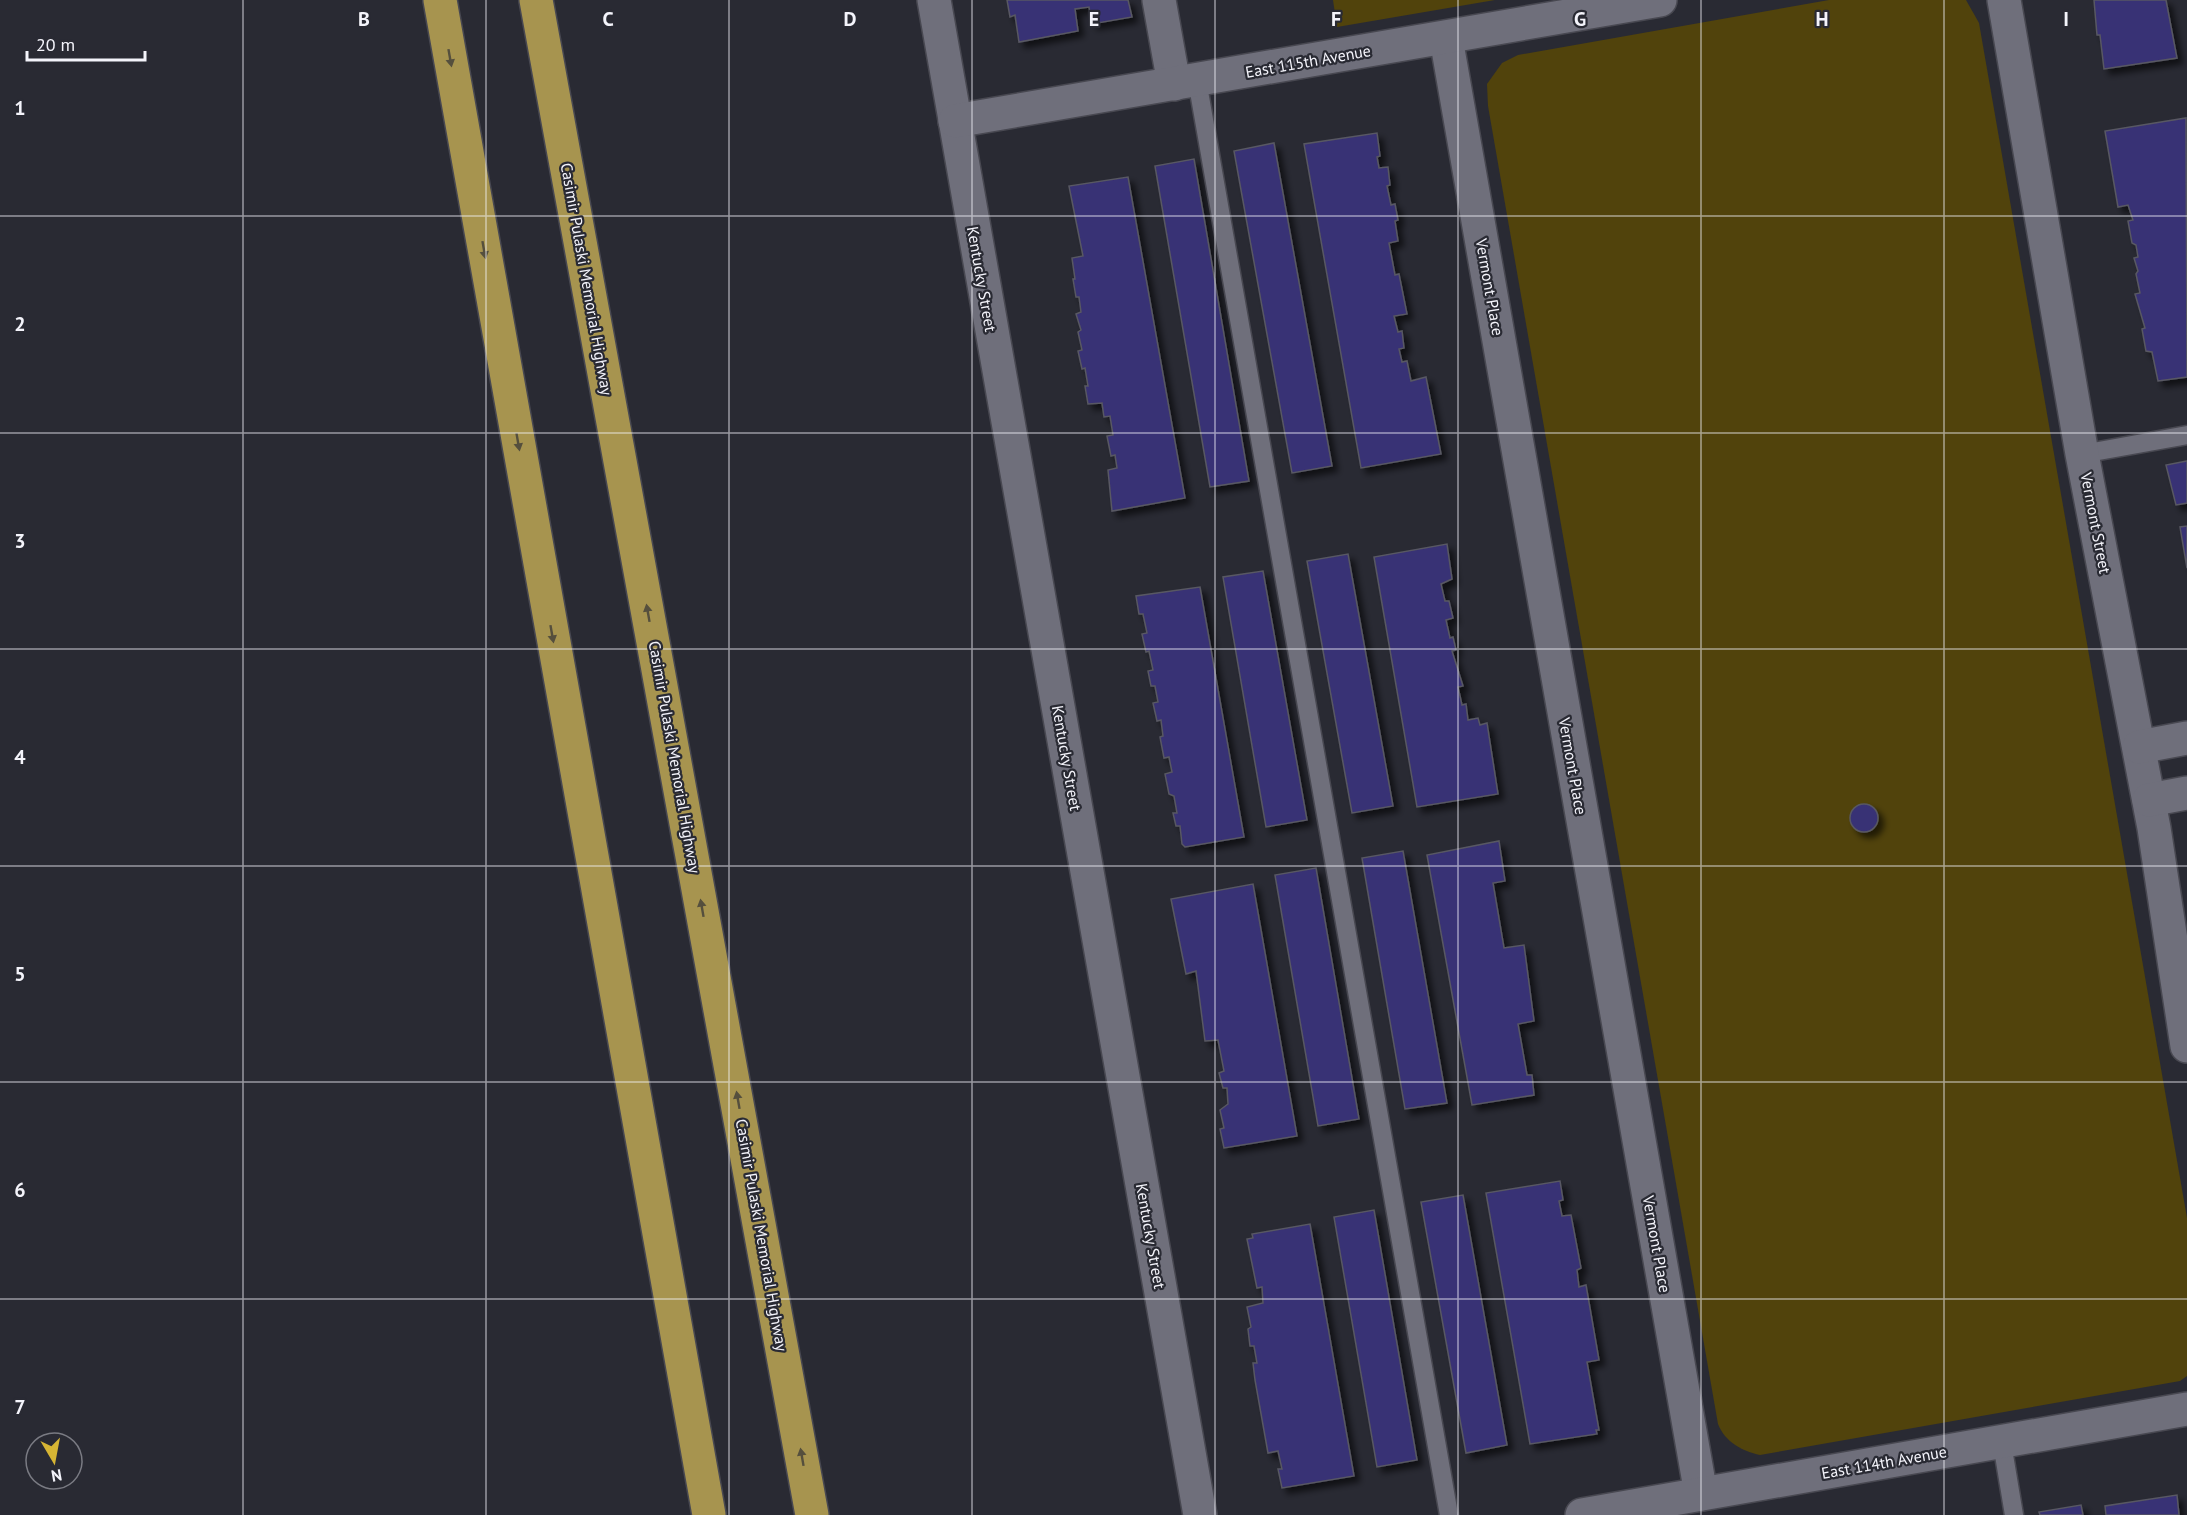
<svg xmlns="http://www.w3.org/2000/svg" width="2187" height="1515" viewBox="0 0 2187 1515" font-family="'PT Sans',sans-serif">
  <style>
    .green { fill: #51430c }
    .building { fill: #383074; stroke: #585863; stroke-width: 1.5; filter: url(#shadow) }
    .lines { fill: none; stroke-linecap: round; stroke-linejoin: round }
    .lane-casing { stroke: #484851; stroke-width: 21 }
    .street-casing { stroke: #484851; stroke-width: 36 }
    .highway-casing { stroke: #484851; stroke-width: 36 }
    .lane { stroke: #6f6f7b; stroke-width: 18 }
    .street { stroke: #6f6f7b; stroke-width: 33 }
    .highway { stroke: #a7944f; stroke-width: 33 }
    .oneway { fill: #554f3d }
    .grid { fill: none; stroke: #f4f4fb; stroke-width: 1.5; stroke-opacity: 0.55 }
    .labels { text-anchor: middle; stroke-width: 4.5; stroke-linejoin: round; paint-order: stroke }
    .street-label { font-size: 16px; fill: #f4f4fb; stroke: #292a33 }
    .grid-label { font-size: 20px; text-anchor: middle; font-weight: bold; fill: #f4f4fb; stroke: #292a33; stroke-width: 4.5; stroke-linejoin: round; paint-order: stroke }
  </style>
  <defs>
    <filter id="shadow"><feDropShadow dx="5.5" dy="5.5" stdDeviation="3" flood-color="#0009"/></filter>
  </defs>
  <rect width="100%" height="100%" fill="#292a33"/>
  <g class="green">
    <path d="M1333,0H1495L1337,27Z"/>
    <path d="M1829,0H1966L1979,23L2187,1218V1376L2180,1381L1760,1455C1742,1451 1725,1442 1718,1424L1488,106L1487,84L1502,63L1518,55Z"/>
  </g>
  <g class="building">
    <path d="M1007,0H1128L1132,17L1092,24L1089,7L1075,9L1078,31L1019,42L1015,15L1010,17Z"/>
    <path d="M2094,0H2166L2177,58L2104,69L2100,35H2097Z"/>
    <path d="M2186,118L2187,377L2158,381L2152,352L2146,351L2142,329L2145,328L2135,294L2140,293L2136,274L2138,271L2134,258L2138,257L2136,245L2132,243L2128,221L2133,220L2128,205L2118,207L2105,131Z"/>
    <path d="M1377,133L1380,156L1377,157L1379,168L1388,167L1390,185L1387,186L1391,205L1395,204L1398,220L1395,221L1398,241L1389,243L1395,275L1399,274L1407,314L1394,316L1398,332L1402,331L1404,348L1399,349L1402,362L1407,361L1411,381L1426,377L1441,454L1361,468L1304,144Z"/>
    <path d="M1274,143L1332,466L1292,473L1234,151Z"/>
    <path d="M1194,159L1249,481L1210,487L1155,166Z"/>
    <path d="M1128,177L1185,498L1112,511L1108,470L1117,468L1115,455L1111,456L1107,436L1113,435L1110,416L1104,417L1102,403L1088,404L1085,386H1088L1085,368L1082,369L1078,351L1082,350L1078,332L1081,330L1076,314L1081,312L1079,297H1076L1073,279H1075L1072,258L1083,256L1069,186Z"/>
    <path d="M2187,461V503L2176,505L2166,465Z"/>
    <path d="M2187,526V568L2180,527Z"/>
    <path d="M1447,544L1452,579L1441,584L1445,601H1449L1453,618L1446,620L1450,638L1453,637L1456,650L1452,651L1463,686L1458,687L1462,705L1466,704L1468,720L1478,718L1480,725L1487,723L1498,794L1417,807L1374,557Z"/>
    <path d="M1348,554L1393,806L1352,813L1307,561Z"/>
    <path d="M1263,571L1307,820L1266,827L1223,577Z"/>
    <path d="M1200,587L1244,837L1185,847L1182,844L1180,826H1176L1173,813H1177L1174,796L1169,794L1165,774L1172,772L1169,757L1164,758L1160,737L1163,736L1161,720L1157,721L1153,703L1158,702L1155,686H1151L1148,671L1153,670L1149,651L1146,652L1142,634L1147,633L1143,614H1139L1136,596Z"/>
    <circle cx="1864" cy="818" r="14"/>
    <path d="M1499,841L1505,881L1493,883L1504,948L1524,945L1534,1021L1518,1024L1527,1075H1532L1534,1095L1472,1105L1427,855Z"/>
    <path d="M1403,851L1447,1103L1405,1109L1362,858Z"/>
    <path d="M1316,868L1359,1119L1318,1126L1275,875Z"/>
    <path d="M1253,884L1297,1136L1224,1148L1220,1129L1224,1128L1220,1110L1228,1104L1227,1088H1223L1219,1073L1224,1071L1218,1040L1205,1041L1196,971L1186,974L1171,899Z"/>
    <path d="M1560,1181L1563,1200L1559,1201L1562,1216L1571,1215L1581,1268L1577,1270L1579,1287L1586,1285L1599,1360L1587,1362L1599,1430H1596L1597,1434L1530,1444L1486,1193Z"/>
    <path d="M1463,1195L1507,1445L1466,1453L1421,1202Z"/>
    <path d="M1374,1210L1417,1460L1377,1467L1334,1217Z"/>
    <path d="M1310,1224L1354,1476L1282,1488L1278,1469H1282L1278,1451L1268,1453L1255,1380L1253,1363H1257L1254,1346H1250L1248,1329L1251,1327L1247,1307L1263,1303L1262,1287L1257,1288L1247,1239L1253,1238L1252,1234Z"/>
    <path d="M2177,1495L2179,1515H2106L2105,1506Z"/>
    <path d="M2081,1505L2083,1515H2040L2039,1512Z"/>
  </g>
  <g class="lines">
    <g class="lane-casing">
      <g id="lane">
        <path d="M1197,80L1449,1515"/>
        <path d="M2082,454L2187,435"/>
        <path d="M2002,1443L2014,1515"/>
      </g>
    </g>
    <g class="street-casing">
      <g id="street">
        <path d="M934,0L1200,1515"/>
        <path d="M1159,0L1174,84"/>
        <path d="M2004,0L2082,454L2154,828L2187,1046"/>
        <path d="M1446,38L1701,1494"/>
        <path d="M955,121L1660,0"/>
        <path d="M2139,747L2187,738"/>
        <path d="M2149,800L2187,793"/>
        <path d="M1582,1515L2187,1409"/>
      </g>
    </g>
    <g class="highway-casing">
      <g id="highway">
        <path d="M440,0L709,1515"/>
        <path d="M536,0L812,1515"/>
      </g>
    </g>
    <use href="#lane" class="lane"/>
    <use href="#street" class="street"/>
    <use href="#highway" class="highway"/>
  </g>
  <defs><path id="oneway-solid" d="M-6-.8H1V-3.2L6.5 0L1 3.2V.8H-6Z" transform="scale(1.5)"/></defs>
  <g class="oneway">
    <use href="#oneway-solid" transform="translate(450 58) rotate(80)"/>
    <use href="#oneway-solid" transform="translate(484 250) rotate(80)"/>
    <use href="#oneway-solid" transform="translate(518 442) rotate(80)"/>
    <use href="#oneway-solid" transform="translate(648 613) rotate(-100)"/>
    <use href="#oneway-solid" transform="translate(552 634) rotate(80)"/>
    <use href="#oneway-solid" transform="translate(702 908) rotate(-100)"/>
    <use href="#oneway-solid" transform="translate(738 1100) rotate(-100)"/>
    <use href="#oneway-solid" transform="translate(802 1457) rotate(-100)"/>
  </g>
  <path class="grid" d="M243,0V1515M486,0V1515M729,0V1515M972,0V1515M1215,0V1515M1458,0V1515M1701,0V1515M1944,0V1515M0,216H2187M0,433H2187M0,649H2187M0,866H2187M0,1082H2187M0,1299H2187"/>
  <g class="labels">
    <g class="street-label">
      <text transform="translate(1308 61) rotate(-10)" y="6">East 115th Avenue</text>
      <text transform="translate(587 279) rotate(80)" y="6">Casimir Pulaski Memorial Highway</text>
      <text transform="translate(982 279) rotate(80)" y="6">Kentucky Street</text>
      <text transform="translate(1490 287) rotate(80)" y="6">Vermont Place</text>
      <text transform="translate(2096 523) rotate(79)" y="6">Vermont Street</text>
      <text transform="translate(675 757) rotate(80)" y="6">Casimir Pulaski Memorial Highway</text>
      <text transform="translate(1067 758) rotate(80)" y="6">Kentucky Street</text>
      <text transform="translate(1573 766) rotate(80)" y="6">Vermont Place</text>
      <text transform="translate(762 1235) rotate(80)" y="6">Casimir Pulaski Memorial Highway</text>
      <text transform="translate(1151 1236) rotate(80)" y="6">Kentucky Street</text>
      <text transform="translate(1657 1244) rotate(80)" y="6">Vermont Place</text>
      <text transform="translate(1884 1462) rotate(-10)" y="6">East 114th Avenue</text>
    </g>
  </g>
  <g class="grid-label">
    <text x="364" y="26">B</text>
    <text x="608" y="26">C</text>
    <text x="850" y="26">D</text>
    <text x="1094" y="26">E</text>
    <text x="1336" y="26">F</text>
    <text x="1580" y="26">G</text>
    <text x="1822" y="26">H</text>
    <text x="2066" y="26">I</text>
    <text x="20" y="115">1</text>
    <text x="20" y="331">2</text>
    <text x="20" y="548">3</text>
    <text x="20" y="764">4</text>
    <text x="20" y="981">5</text>
    <text x="20" y="1197">6</text>
    <text x="20" y="1414">7</text>
  </g>
  <g transform="translate(54 1461) rotate(170)"><circle r="28" fill="#292a33" stroke="#7a7b83" stroke-width="1.5"/>
  <path d="M0-4.5L10 22L0 15L-10 22Z" fill="#d6b534"/>
  <text y="-9" font-size="16" font-weight="bold" text-anchor="middle" fill="#f4f4fb">N</text>
  </g>
  <path d="M27 51v9h118v-9" fill="none" stroke="#f4f4fb" stroke-width="3"/>
  <text x="36" y="51" font-size="18" fill="#f4f4fb" stroke="#292a33" stroke-width="4.5" paint-order="stroke">20 m</text>
</svg>
